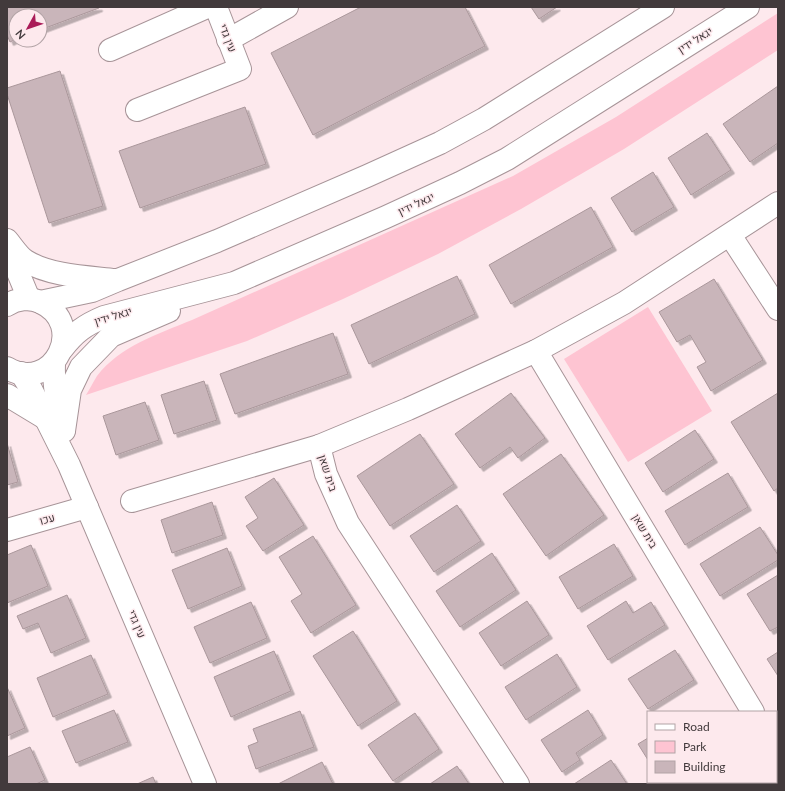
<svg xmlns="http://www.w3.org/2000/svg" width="785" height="791" viewBox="0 0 785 791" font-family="Lato,Heebo,sans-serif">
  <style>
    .green { fill: #fec4d2 }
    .building { fill: #c9b5ba; stroke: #aa979b; filter: url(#shadow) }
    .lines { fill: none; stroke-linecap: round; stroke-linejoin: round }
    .minor-casing { stroke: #a79498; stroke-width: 24 }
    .major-casing { stroke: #a79498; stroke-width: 24 }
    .minor { stroke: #fff; stroke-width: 22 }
    .major { stroke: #fff; stroke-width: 22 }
    .labels { text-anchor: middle; stroke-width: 3; stroke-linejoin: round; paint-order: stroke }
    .street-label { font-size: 11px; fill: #423a3c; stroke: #fde9ed }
  </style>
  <defs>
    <filter id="shadow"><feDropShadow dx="3.5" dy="3.5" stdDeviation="0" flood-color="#0004"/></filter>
  </defs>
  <rect width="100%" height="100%" fill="#fde9ed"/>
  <g class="green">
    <path d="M778,13V50L624,149L521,209L438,254L343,299L247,341L86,395C90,389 93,382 97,376C120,346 158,334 192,320L513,176L616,117Z"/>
    <path d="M648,307L712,411L628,462L564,359Z"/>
  </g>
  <g class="building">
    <path d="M7,7H99V8L40,30V16H16V39L10,42L7,35Z"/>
    <path d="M361,7H465L485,46L313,135L271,53Z"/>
    <path d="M531,7H557L539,19Z"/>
    <path d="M60,71L103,206L49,223L7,94V88Z"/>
    <path d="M778,86V143L750,162L723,124Z"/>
    <path d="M245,107L266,164L140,208L119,151Z"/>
    <path d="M707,133L731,170L691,195L668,158Z"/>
    <path d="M653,172L674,207L632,232L611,198Z"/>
    <path d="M591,207L613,247L511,304L489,265Z"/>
    <path d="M457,276L475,314L369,364L351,325Z"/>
    <path d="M714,279L763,360L711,391L697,367L706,362L690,335L677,342L659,312Z"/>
    <path d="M333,333L348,374L235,414L220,374Z"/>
    <path d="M204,381L217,420L174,434L161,395Z"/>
    <path d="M511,393L545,438L518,458L510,447L480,468L455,434Z"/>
    <path d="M778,393V488L774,491L731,422Z"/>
    <path d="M145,402L159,440L116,455L103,416Z"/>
    <path d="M695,430L714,459L663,492L645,463Z"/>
    <path d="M420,434L454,484L390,526L357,476Z"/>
    <path d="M7,443L18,482L7,485Z"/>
    <path d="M561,454L604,515L546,556L503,494Z"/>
    <path d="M728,473L748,507L685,545L665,511Z"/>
    <path d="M274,478L304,525L263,551L246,526L258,518L245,497Z"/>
    <path d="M212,502L223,535L172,553L161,520Z"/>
    <path d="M457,505L481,541L434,572L410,536Z"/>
    <path d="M760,527L778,555V560L720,596L700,564Z"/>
    <path d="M313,536L356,605L311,633L291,601L302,594L279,557Z"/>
    <path d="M614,544L633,576L578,609L559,577Z"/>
    <path d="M31,545L48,586L7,603V555Z"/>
    <path d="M227,548L242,586L188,609L172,570Z"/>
    <path d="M492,553L516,590L460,627L436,591Z"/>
    <path d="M778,575V627L770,631L747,594Z"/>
    <path d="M67,595L86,638L51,653L38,623L23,629L17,616Z"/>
    <path d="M527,601L549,635L501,666L479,633Z"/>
    <path d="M626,601L633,613L651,602L665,625L608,660L587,626Z"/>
    <path d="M251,602L267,638L210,663L194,627Z"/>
    <path d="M353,631L397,701L358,726L313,656Z"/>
    <path d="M675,650L694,680L648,709L628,679Z"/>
    <path d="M274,651L291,691L231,717L214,677Z"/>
    <path d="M778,652V676L767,659Z"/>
    <path d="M557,654L577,687L526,720L505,687Z"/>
    <path d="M91,655L108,694L53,717L37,678Z"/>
    <path d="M7,687L25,728L7,736Z"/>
    <path d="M114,710L128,742L76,763L62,731Z"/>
    <path d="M588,710L603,735L576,753L580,760L562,772L541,740Z"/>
    <path d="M300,711L314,747L256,769L248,746L258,742L253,729Z"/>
    <path d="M415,713L439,749L393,781L368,745Z"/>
    <path d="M648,738V760L638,744Z"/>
    <path d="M30,747L45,780L36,784H7V757Z"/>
    <path d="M611,760L627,784H574Z"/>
    <path d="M322,762L333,784H278Z"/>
    <path d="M457,766L469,784H430Z"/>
    <path d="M153,777L156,784H137Z"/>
    <path d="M716,782H751L752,784H713Z"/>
  </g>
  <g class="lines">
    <g class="minor-casing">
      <g id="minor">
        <path d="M228,40L287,7"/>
        <path d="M110,50L207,7"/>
        <path d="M137,110L240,69L216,7"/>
        <path d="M730,235L778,309"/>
        <path d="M7,246L29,299"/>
        <path d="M536,351L753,712"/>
        <path d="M54,362C53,385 58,407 64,430"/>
        <path d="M21,373L31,389L69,465L205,784"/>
        <path d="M132,501L319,446"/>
        <path d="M7,530L87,507"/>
        <path d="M518,784L348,523L326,474L319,446L408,409L536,351L624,303L778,203"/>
      </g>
    </g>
    <g class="major-casing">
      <g id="major">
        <path d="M7,240C13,247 19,257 26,261C50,276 88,277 115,280"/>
        <path d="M40,302L92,291L118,280L217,241L367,176L440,143L484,119L663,7"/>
        <path d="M7,305C16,299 30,297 40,302C89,324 53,395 7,368"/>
        <path d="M62,349C75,332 85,325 104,317L234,283L386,217L460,183L507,159L748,7"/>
        <path d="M7,395L45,418"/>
        <path d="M64,431L70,390L81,367L111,336L169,311"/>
      </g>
    </g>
    <use href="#minor" class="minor"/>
    <use href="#major" class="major"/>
  </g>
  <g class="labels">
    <g class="street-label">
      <text transform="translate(228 38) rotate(69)" y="4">עין גדי</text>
      <text transform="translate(695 40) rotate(-32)" y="4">יגאל ידין</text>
      <text transform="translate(416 204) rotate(-25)" y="4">יגאל ידין</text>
      <text transform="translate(113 316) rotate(-17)" y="4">יגאל ידין</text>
      <text transform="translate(328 473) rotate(72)" y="4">בית שאן</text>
      <text transform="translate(47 519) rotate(-16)" y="4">עכו</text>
      <text transform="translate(645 531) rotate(59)" y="4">בית שאן</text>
      <text transform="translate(137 624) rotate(67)" y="4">עין גדי</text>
    </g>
  </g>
  <rect width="785" height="791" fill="none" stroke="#423a3c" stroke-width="16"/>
  <rect x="647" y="711" width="130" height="72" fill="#fde9ed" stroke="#b2a3a6"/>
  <rect x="655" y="724" width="20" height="6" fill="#ffffff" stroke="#b2a3a6"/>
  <text x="683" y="731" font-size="12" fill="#423a3c">Road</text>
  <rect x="655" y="741" width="20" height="12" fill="#fec4d2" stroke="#b2a3a6"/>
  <text x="683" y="751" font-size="12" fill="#423a3c">Park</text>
  <rect x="655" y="761" width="20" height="12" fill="#c9b5ba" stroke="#b2a3a6"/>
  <text x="683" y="771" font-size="12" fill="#423a3c">Building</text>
  <g transform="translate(28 28) rotate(230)"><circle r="19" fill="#fde9ed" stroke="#b2a3a6"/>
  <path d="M0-3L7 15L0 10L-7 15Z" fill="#aa1b58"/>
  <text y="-6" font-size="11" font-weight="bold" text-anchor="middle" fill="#423a3c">N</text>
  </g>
</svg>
